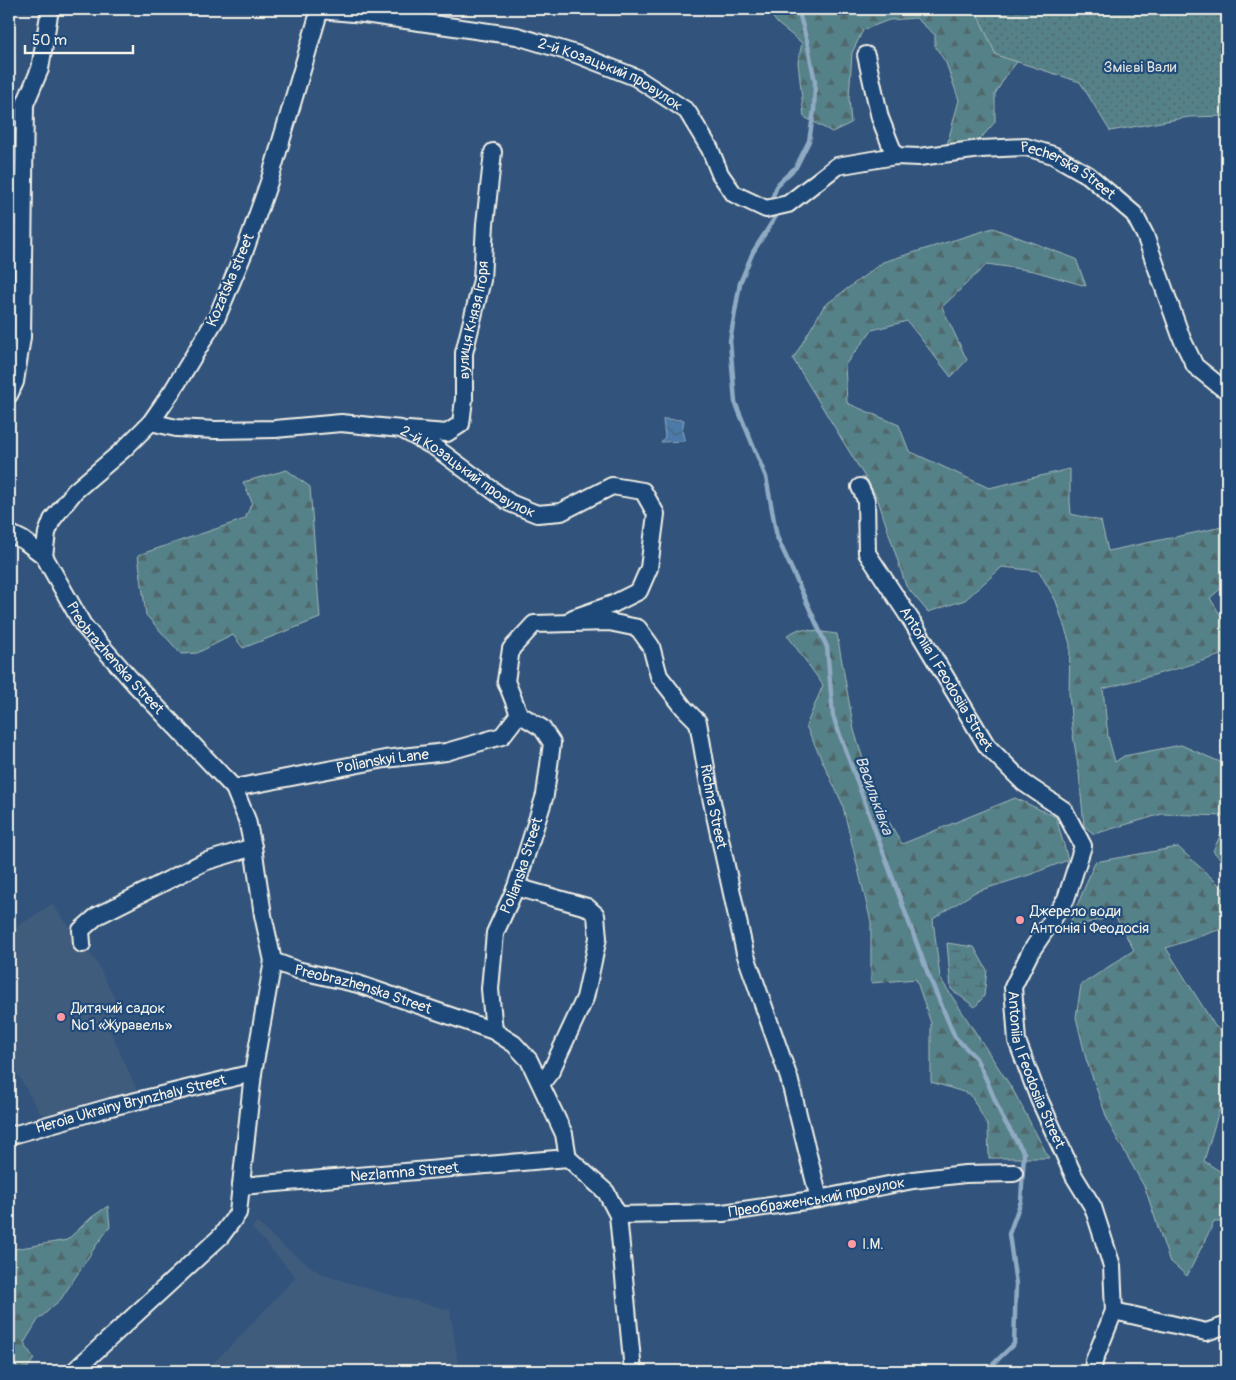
<svg xmlns="http://www.w3.org/2000/svg" width="1236" height="1380" viewBox="0 0 1236 1380" font-family="Pangolin,sans-serif">
  <style>
    .built { fill: #405b7d }
    .forest { fill: url(#forest-firs); stroke: #a4b9b8 }
    .wetland { fill: url(#wetland-marsh); stroke: #a4b9b8 }
    .park { fill: url(#park-dots); stroke: #a4b9b8 }
    .garden { fill: url(#garden-furrows); stroke: #a4b9b8 }
    .water { fill: url(#water-waves); stroke: #8faac2 }
    .lines { fill: none; stroke-linecap: round; stroke-linejoin: round }
    .stream { stroke: #8faac2; stroke-width: 4.5 }
    .minor-casing { stroke: #f4f1e8; stroke-width: 20 }
    .minor { stroke: #1f4a7a; stroke-width: 16 }
    .poi-dot { fill: #ff9aa2; stroke: #1f4a7a; stroke-width: 2 }
    .labels { text-anchor: middle; stroke-width: 4.5; stroke-linejoin: round; paint-order: stroke }
    .park-label { font-size: 15px; fill: #dce0da; stroke: #1f4a7a }
    .street-label { font-size: 15px; fill: #f4f1e8; stroke: #1f4a7a }
    .poi-label { font-size: 15px; fill: #f4f1e8; stroke: #1f4a7a; text-anchor: start }
    .water-label { font-size: 16px; font-style: italic; fill: #dbdfde; stroke: #1f4a7a }
  </style>
  <defs>
    <pattern id="forest-firs" width="22" height="20" patternUnits="userSpaceOnUse" patternTransform="scale(1.25)"><rect width="22" height="20" fill="#558189"/><path d="M5 1l3.5 6h-7zM16 11l3.5 6h-7z" fill="#50676b"/></pattern>
    <pattern id="wetland-marsh" width="20" height="14" patternUnits="userSpaceOnUse" patternTransform="scale(1.25)"><rect width="20" height="14" fill="#558189"/><path d="M1 5h8M5 5V1M11 12h8M15 12V8" fill="none" stroke="#50676b"/></pattern>
    <pattern id="park-dots" width="8" height="8" patternUnits="userSpaceOnUse" patternTransform="scale(1.25)"><rect width="8" height="8" fill="#558189"/><path d="M2 2h.1M6 6h.1" fill="none" stroke="#50676b" stroke-width="1.8" stroke-linecap="round"/></pattern>
    <pattern id="garden-furrows" width="10" height="10" patternUnits="userSpaceOnUse" patternTransform="scale(1.25)"><rect width="10" height="10" fill="#558189"/><path d="M-1 1l2-2M0 10L10 0M9 11l2-2" fill="none" stroke="#50676b"/></pattern>
    <pattern id="water-waves" width="16" height="10" patternUnits="userSpaceOnUse" patternTransform="scale(1.25)"><rect width="16" height="10" fill="#4c7aa8"/><path d="M0 5q4-4 8 0t8 0" fill="none" stroke="#4b647c"/></pattern>
  </defs>
  <rect width="100%" height="100%" fill="#32547c"/>
  <filter id="ink" filterUnits="userSpaceOnUse"><feTurbulence type="fractalNoise" baseFrequency=".02" numOctaves="2"/><feDisplacementMap in="SourceGraphic" scale="10" xChannelSelector="R" yChannelSelector="G"/><feConvolveMatrix kernelMatrix="1 2 1 2 8 2 1 2 1" color-interpolation-filters="sRGB"/></filter>
  <g filter="url(#ink)">
    <g class="built">
      <path d="M52,904L97,963L117,1004L110,1030L139,1095L50,1118L39,1112L9,1058V932Z"/>
      <path d="M256,1222L284,1247L321,1274L383,1293L450,1310L459,1371H204L229,1348L296,1277L252,1228Z"/>
    </g>
    <g class="forest">
      <path d="M766,9H998L1034,42L1007,74L995,94V122L969,152L947,145L959,100L946,63L935,46V35L916,18L889,20L863,30L852,53L849,98L851,123L832,132L804,117L798,62L802,43L778,24Z"/>
      <path d="M993,228L1076,259L1086,286L1034,271L987,264L942,307L967,360L951,377L907,321L872,330L845,365L847,403L899,425L909,451L989,488L1070,469V501L1071,514L1101,521L1108,551L1227,526V583L1210,598L1224,621H1227V653L1183,667L1103,689L1108,736L1115,762L1124,756L1181,745L1227,765V816L1162,814L1094,834L1084,826L1079,773L1072,728L1069,693L1070,644L1056,601L1039,571L1002,567L965,600L928,612L906,586L877,497L793,359L824,306L883,262Z"/>
      <path d="M287,470L310,487L320,618L243,648L233,635L197,653L181,654L146,615L138,555L245,519L252,502L243,482Z"/>
      <path d="M799,629L837,634L854,730L875,798L902,844L1015,798L1056,817L1068,860L1029,875L975,892L933,919L940,978L1013,1090L1049,1158H989L988,1126L970,1094L931,1082V1023L916,979L871,983V922L842,803L806,726L823,685L787,635Z"/>
      <path d="M1178,847L1227,892V927L1166,948L1215,1026L1227,1036V1089L1218,1114L1204,1161L1221,1172L1227,1163V1222H1214L1187,1276L1169,1260L1145,1188L1109,1124L1086,1059L1076,1017L1081,985L1134,950L1115,916L1068,928L1095,862Z"/>
      <path d="M108,1206L110,1227L97,1244L61,1299L38,1320L24,1343L34,1359L25,1371H9V1250L67,1240L92,1217Z"/>
    </g>
    <path class="wetland" d="M947,943L974,947L987,970L984,996L975,1007L951,989Z"/>
    <path class="park" d="M971,9H1227V116L1189,117L1110,131L1080,82L996,55L976,11Z"/>
    <path class="garden" d="M1222,832L1227,833V866L1213,851Z"/>
    <path class="water" d="M663,419L684,420L682,431L685,441L661,442L665,437Z"/>
    <g class="lines">
      <g class="stream">
        <path d="M773,196L778,184L796,167L809,141L814,110L815,82L807,41L798,9"/>
        <path d="M778,213L753,252L740,283L730,341L735,402L766,477L777,537L827,647L833,716L928,974L955,1037L976,1058L987,1081L1002,1117L1024,1153L1021,1201L1009,1234L1016,1284L1014,1344L989,1368V1371"/>
      </g>
      <g class="minor-casing">
        <g id="minor">
          <path id="s1" d="M320,9L269,182L245,250L217,317L173,390L151,422L124,449L75,491L52,520L47,533L44,556L83,625L134,683L234,788L247,820L253,847L263,915L273,961L297,970L358,984L494,1031L514,1044L529,1060L564,1134L568,1158L606,1192L618,1215L633,1371"/>
          <path id="s2" d="M320,10L364,14L517,36L576,54L635,77L687,111L710,149L720,174L734,194L766,209L788,204L837,166L895,156L919,157L981,149L1026,147L1053,155L1088,175L1134,214L1145,235L1182,339L1195,366L1221,387L1227,389"/>
          <path d="M866,55L880,118L895,156"/>
          <path d="M9,395L15,382L22,337L25,104L40,69L50,9"/>
          <path id="s3" d="M151,422L176,428L216,430L275,429L341,423L401,429L436,448L510,503L537,514L561,512L612,486L643,491L656,514L649,568L639,591L613,604L573,618"/>
          <path id="s4" d="M408,430L447,433L461,424L464,399V353L482,280L485,224L493,152"/>
          <path id="s5" d="M860,487L866,500L867,553L913,623L987,746L1024,783L1064,810L1083,846L1066,899L1030,953L1013,987L1017,1041L1039,1099L1074,1176L1093,1207L1112,1266L1114,1311L1094,1361L1093,1371"/>
          <path d="M9,533L23,540L44,556"/>
          <path id="s6" d="M519,714L506,681L511,649L534,624L609,622L638,628L651,646L659,676L684,708L698,722L711,797L745,953L789,1078L819,1199"/>
          <path id="s7" d="M234,788L385,759L446,752L502,736L519,714"/>
          <path d="M516,887L587,907L596,915L598,938L585,998L551,1071L541,1084"/>
          <path d="M82,944L81,930L97,916L204,862L253,847"/>
          <path id="s8" d="M494,1031L490,989L495,933L516,887L545,795L552,743L542,728L519,714"/>
          <path id="s9" d="M9,1136L111,1107L253,1073"/>
          <path id="s10" d="M241,1186L568,1158"/>
          <path id="s11" d="M618,1215L723,1213L819,1199L913,1180L965,1174L1014,1173"/>
          <path d="M1114,1311L1206,1332L1227,1325"/>
          <path d="M74,1371L221,1236L238,1213L253,1073L273,961"/>
        </g>
      </g>
      <use href="#minor" class="minor"/>
    </g>
  </g>
  <g class="poi-dot">
    <circle cx="1020" cy="920" r="5"/>
    <circle cx="61" cy="1017" r="5"/>
    <circle cx="852" cy="1244" r="5"/>
  </g>
  <g class="labels">
    <g class="park-label">
      <text x="1140" y="72">Змієві Вали</text>
    </g>
    <g class="street-label">
      <text dy="5" stroke="none"><textPath href="#s2" startOffset="300">2-й Козацький провулок</textPath></text>
      <text dy="5" stroke="none"><textPath href="#s2" startOffset="840">Pecherska Street</textPath></text>
      <text transform="translate(230 280) rotate(-67)" y="5">Kozatska street</text>
      <text dy="5" stroke="none"><textPath href="#s4" startOffset="161">вулиця Князя Ігоря</textPath></text>
      <text dy="5" stroke="none"><textPath href="#s3" startOffset="331">2-й Козацький провулок</textPath></text>
      <text dy="5" stroke="none"><textPath href="#s1" startOffset="751">Preobrazhenska Street</textPath></text>
      <text dy="5" stroke="none"><textPath href="#s5" startOffset="216">Antoniia I Feodosiia Street</textPath></text>
      <text dy="5" stroke="none"><textPath href="#s7" startOffset="151">Polianskyi Lane</textPath></text>
      <text dy="5" stroke="none"><textPath href="#s6" startOffset="406">Richna Street</textPath></text>
      <text dy="5" stroke="none"><textPath href="#s8" startOffset="171">Polianska Street</textPath></text>
      <text dy="5" stroke="none"><textPath href="#s1" startOffset="1200">Preobrazhenska Street</textPath></text>
      <text dy="5" stroke="none"><textPath href="#s5" startOffset="681">Antoniia I Feodosiia Street</textPath></text>
      <text dy="5" stroke="none"><textPath href="#s9" startOffset="126">Heroia Ukrainy Brynzhaly Street</textPath></text>
      <text dy="5" stroke="none"><textPath href="#s10" startOffset="164">Nezlamna Street</textPath></text>
      <text dy="5" stroke="none"><textPath href="#s11" startOffset="200">Преображенський провулок</textPath></text>
    </g>
    <g class="poi-label">
      <text x="1030" y="916">Джерело води<tspan x="1030" dy="17">Антонія і Феодосія</tspan></text>
      <text x="71" y="1013">Дитячий садок<tspan x="71" dy="17">№1 «Журавель»</tspan></text>
      <text x="862" y="1249">І.М.</text>
    </g>
    <g class="water-label">
      <text transform="translate(875 795) rotate(70)" y="6">Васильківка</text>
    </g>
  </g>
  <rect width="1236" height="1380" fill="none" stroke="#1f4a7a" stroke-width="30"/>
  <rect x="15" y="15" width="1206" height="1350" fill="none" stroke="#f4f1e8" stroke-width="2" filter="url(#ink)"/>
  <path d="M25 45v8h108v-8" fill="none" stroke="#f4f1e8" stroke-width="2.5"/>
  <text x="32" y="45" font-size="15" fill="#f4f1e8" stroke="#1f4a7a" stroke-width="4" paint-order="stroke">50 m</text>
</svg>
